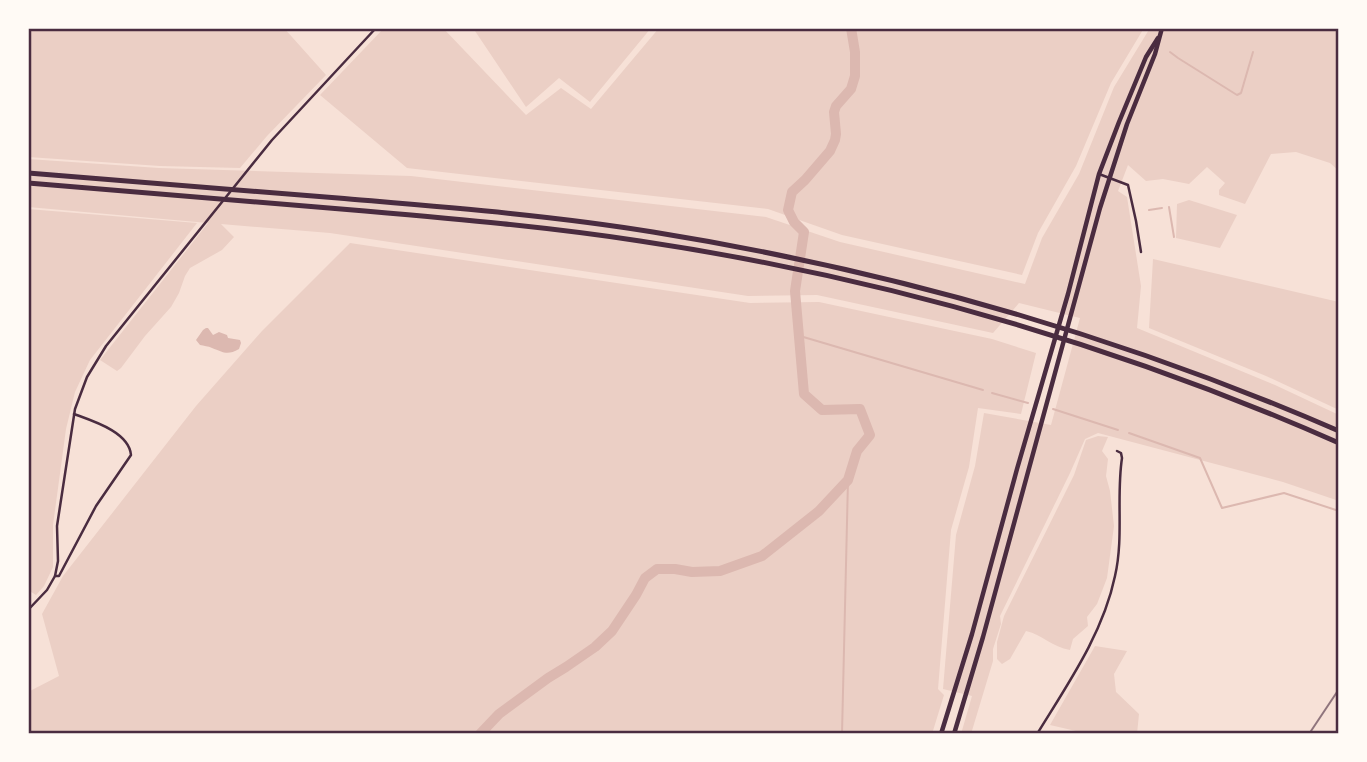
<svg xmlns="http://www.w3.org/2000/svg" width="1367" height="762" viewBox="0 0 1367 762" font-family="Ubuntu,sans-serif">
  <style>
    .green { fill: #ebcfc5 }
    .water { fill: #dcb8b0 }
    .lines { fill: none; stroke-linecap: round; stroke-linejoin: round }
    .stream { stroke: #dcb8b0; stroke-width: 2 }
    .river { stroke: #dcb8b0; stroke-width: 10 }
    .minor { stroke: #4a2c40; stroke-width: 2.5 }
    .primary { stroke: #4a2c40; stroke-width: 4.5 }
    .motorway { stroke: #4a2c40; stroke-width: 5 }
    .rail { stroke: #8f747c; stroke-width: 2 }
    .neatline { fill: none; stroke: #4a2c40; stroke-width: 2.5 }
  </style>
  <rect width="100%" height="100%" fill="#f7e1d7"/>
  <g class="green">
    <path d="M28,28H284L326,75L267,136L240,168L160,166L28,157Z"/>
    <path d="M384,28H443L526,115L561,88L591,109L659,28H1144L1111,83L1076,166L1038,233L1022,275L842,235L768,209L407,168L320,95Z"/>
    <path d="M473,28H651L590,102L559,78L526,107Z"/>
    <path d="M1150,28H1160L1167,31L1169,28H1332L1339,32V171L1330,163L1296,152L1271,154L1245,204L1219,195V190L1225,183L1207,167L1189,184L1163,179L1146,181L1128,165L1118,191L1127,197L1141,286L1137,328L1275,385L1339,415V501L1283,482L1098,433L1085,439L1070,473L1000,616L1001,624L993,649V661L971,734H961L972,696L943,689L956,535L975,466L984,413L1051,425L1080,318L1019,303L993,333L817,295L748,296L330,233L221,224L234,237L222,250L190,268L185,276L179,293L171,307L145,336L121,368L117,371L100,360L208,223L28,207V159L159,168L411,176L766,217L840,242L1025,284L1042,238L1079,174L1114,87Z"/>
    <path d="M1189,200L1237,215L1220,248L1176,238L1177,204Z"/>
    <path d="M28,209L197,223L90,360L75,392L66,429L53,525V567L44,586L36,595L28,590Z"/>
    <path d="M350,243L750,303L819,302L992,339L1036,353L1021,414L978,408L969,467L951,530L938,689L944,695L932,734H28V692L59,676L42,614L63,576L196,406L262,331Z"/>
    <path d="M1153,259L1339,302V410L1266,376L1149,328Z"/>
    <path d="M1098,436L1108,437L1102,451L1108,459L1106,476L1110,491L1114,526L1107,578L1097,604L1087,617L1088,626L1073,639L1070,650C1052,647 1043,635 1026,631L1010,659L1002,664L997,659V642L1004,616L1074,475L1086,440Z"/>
    <path d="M1095,646L1127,651L1114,674L1116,692L1139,714L1137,734H1089L1050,725Z"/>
  </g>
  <path class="water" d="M206,328H208L213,335L219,332L227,335L228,338L240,340L241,343L239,349C227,356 223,352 212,348C208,346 204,346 200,345L196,340L203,330Z"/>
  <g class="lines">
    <g class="stream">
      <path d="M1170,52L1178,58L1237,95L1241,93L1253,52"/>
      <path d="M1169,207L1174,237"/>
      <path d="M1149,210L1162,208"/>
      <path d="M800,336L983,390"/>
      <path d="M992,393L1028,403"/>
      <path d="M1053,409L1118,430"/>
      <path d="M1129,433L1200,458L1222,508L1284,493L1339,511"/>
      <path d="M842,734L848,480"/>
    </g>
    <path class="river" d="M480,734L499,714L548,678L566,667L595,647L612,631L636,595L645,578L657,569H675L692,572L720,571L762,556L819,511L848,480L857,451L870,435L860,409L822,410L804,394L795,291L804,232L794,222L788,210L792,192L805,180L830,151L835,140L836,134L834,112L836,106L851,89L855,76V52L851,28"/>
    <g class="minor">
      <path d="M1099,174L1128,185L1136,221L1141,252"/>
      <path d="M55,576H59L96,506L131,455C129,432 93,421 74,414"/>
      <path d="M28,610L47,590L55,576L58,561L57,526L75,409L87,377L106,346L272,140L376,28"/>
      <path d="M1037,734C1067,685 1103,634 1115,576C1124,537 1116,497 1122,458L1121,453L1117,451"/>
    </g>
    <g class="primary">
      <path d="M941,734L972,634L1017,469L1068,294L1099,174L1119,122L1146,57L1158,38"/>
      <path d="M954,734L983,637L1100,208L1127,124L1155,54L1162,28"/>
    </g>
    <g class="motorway">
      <path d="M28,173C131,181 234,190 338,198C443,207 549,215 653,232C889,270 1120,336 1339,431"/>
      <path d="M28,183C140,192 252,202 365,211C457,219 549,227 640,241C880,277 1117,345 1339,443"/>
    </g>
    <path class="rail" d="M1309,734L1339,689"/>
  </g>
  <rect width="1367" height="762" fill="none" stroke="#fffaf5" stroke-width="60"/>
  <rect x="30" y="30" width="1307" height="702" class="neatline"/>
</svg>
